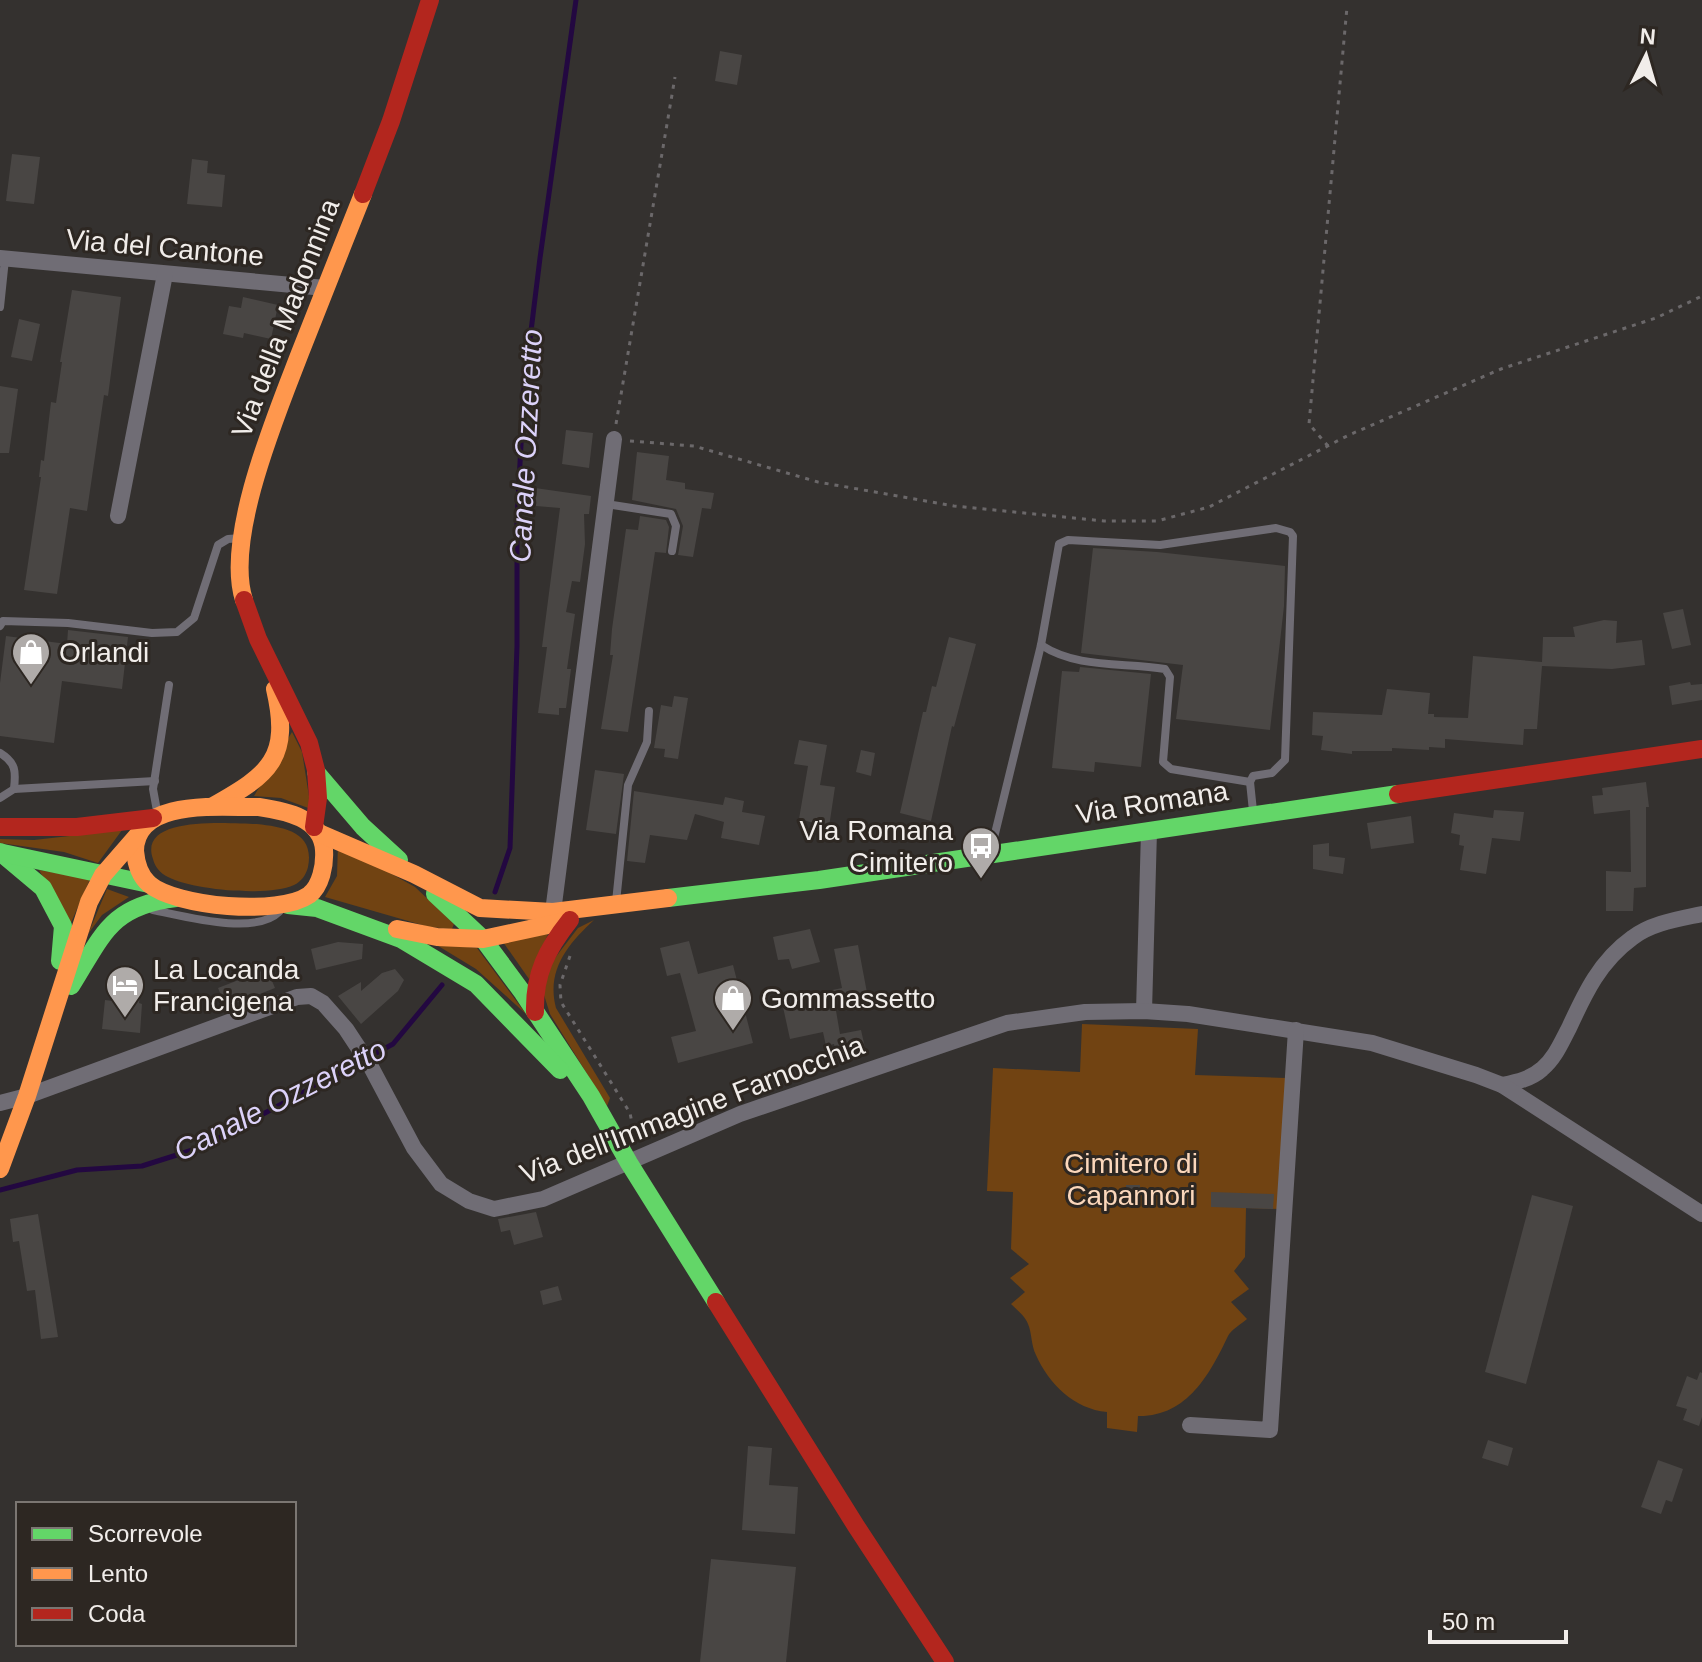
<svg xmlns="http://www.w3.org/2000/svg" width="1702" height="1662" viewBox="0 0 1702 1662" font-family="Helvetica,sans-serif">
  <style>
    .green { fill: #714312 }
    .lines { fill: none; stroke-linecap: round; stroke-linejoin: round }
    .stream { stroke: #230841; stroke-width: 5 }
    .building { fill: #494644 }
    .path { stroke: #6b686a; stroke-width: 3; stroke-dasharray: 4 6; stroke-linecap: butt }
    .lane { stroke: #706d75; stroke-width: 8 }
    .street { stroke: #706d75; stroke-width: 16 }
    .fast { stroke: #63d668; stroke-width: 18 }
    .slow { stroke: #ff974d; stroke-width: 18 }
    .jam { stroke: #b3261e; stroke-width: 18 }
    .labels { text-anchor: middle; stroke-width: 6; stroke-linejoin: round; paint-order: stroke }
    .street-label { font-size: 28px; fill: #f1edea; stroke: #2d2722 }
    .poi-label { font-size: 28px; fill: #f1edea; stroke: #2d2722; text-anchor: start }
    .park-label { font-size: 28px; fill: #fbd7bb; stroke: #2d2722 }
    .water-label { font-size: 30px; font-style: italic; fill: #dcd2f9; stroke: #2d2722 }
  </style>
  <rect width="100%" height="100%" fill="#34312f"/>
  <g class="green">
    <path d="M292,732L302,752L311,809L281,798L254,796Z"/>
    <path d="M257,824C284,827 315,832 308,867C306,875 301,882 294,885C268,897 193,890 168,877C160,873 155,867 153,859C137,814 233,824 257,824Z"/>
    <path d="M122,830L98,863L64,852L0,843V839L34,840Z"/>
    <path d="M338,844L415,887L454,924L452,929L429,927L325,897L337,876Z"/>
    <path d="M39,870L90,879L70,925Z"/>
    <path d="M107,889L129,897L102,915L88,934Z"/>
    <path d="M594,920C568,944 546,970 556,1008L610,1098L607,1106L550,1014L544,995L548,967L578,928Z"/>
    <path d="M548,934L529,979L503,942Z"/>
    <path d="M435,944L477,948L526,1014L476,969Z"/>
    <path d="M1082,1024L1198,1029L1195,1075L1286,1078L1279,1209L1246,1208L1245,1257L1234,1271L1249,1289L1231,1302L1247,1319C1241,1324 1231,1330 1228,1336C1210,1374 1187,1417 1138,1416L1137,1432L1107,1428V1412C1074,1409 1049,1384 1036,1355C1031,1345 1032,1333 1028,1324C1025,1316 1017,1310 1011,1304L1025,1292L1010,1278L1029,1264L1011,1249L1013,1192L987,1191L993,1068L1080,1072Z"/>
  </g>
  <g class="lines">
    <g class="stream">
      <path d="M495,892L510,848L517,646V520L524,388L540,258L576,0"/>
      <path d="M0,1190L77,1170L142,1166L202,1147L393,1044L442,985"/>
    </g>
  </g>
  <g class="building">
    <path d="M720,51L742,55L737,85L715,81Z"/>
    <path d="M12,154L40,157L34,204L6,201Z"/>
    <path d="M192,159L208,161L207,173L225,175L222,207L187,204Z"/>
    <path d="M72,290L121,297L108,396L104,395L87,511L70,508L57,594L24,590L41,477H39L41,460L44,461L51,402L56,403L62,362H60Z"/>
    <path d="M243,297L278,305L271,339L244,333L243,338L223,334L229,306L241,308Z"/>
    <path d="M19,319L40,324L32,361L11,357Z"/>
    <path d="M0,386L18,389L9,453H0Z"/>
    <path d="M566,430L593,433L589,468L562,464Z"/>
    <path d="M637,452L669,456L666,480L685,483V489L714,493L711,509L702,508L693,557L678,555L683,526L676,509L632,500Z"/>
    <path d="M535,488L591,496L589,514H584L585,544L580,582L572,581L566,612L575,614L567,669H571L566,708H559V715L538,713L547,647H542L560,508L536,506Z"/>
    <path d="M640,516L666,520L669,527L666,553L655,552L628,732L601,729L613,655H610L612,629L626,529L638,530Z"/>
    <path d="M1093,548L1157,552L1285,566L1284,606L1270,730L1176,719L1183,665L1081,653Z"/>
    <path d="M1683,609L1691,645L1672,649L1663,613Z"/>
    <path d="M1604,620L1617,621L1616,643L1642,640L1645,665L1612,669L1542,666L1537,729H1524L1523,745L1445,739V748L1429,747V750L1392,748V751H1352V754L1321,750L1323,736L1312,735L1313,712L1382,715L1387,689L1430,693L1428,714H1434V717L1468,718L1473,656L1542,662L1543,637H1575L1573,627Z"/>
    <path d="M68,630L128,637L122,689L62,681L54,743L0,736V683L6,636L67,644Z"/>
    <path d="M949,637L976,644L954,727L952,726L931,821L900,813L923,712H926L932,686L936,687Z"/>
    <path d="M1080,667L1151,674L1141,767L1095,762L1094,772L1052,768L1062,671L1079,672Z"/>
    <path d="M1690,682L1691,685L1702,684V700L1672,705L1669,686Z"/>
    <path d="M674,696L688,698L678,759L664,757L665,749L654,748L661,705L672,707Z"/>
    <path d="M799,740L827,745L820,785L835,787L829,827L799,819L808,766L794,764Z"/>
    <path d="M861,750L875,753L871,776L856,772Z"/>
    <path d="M595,770L624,774L616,834L586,830Z"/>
    <path d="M1646,782L1649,807H1646V887L1634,888L1633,911H1606V871L1631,872L1630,810L1594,814L1592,796L1603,795L1602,788Z"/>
    <path d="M634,791L723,805L725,797L744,801L742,812L765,816L759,845L721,838L724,822L695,814L687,840L650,835L645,863L627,861Z"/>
    <path d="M1494,810L1524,812L1520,841L1492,838L1486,874L1460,870L1464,846L1459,845L1460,835L1451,833L1454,813L1493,818Z"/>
    <path d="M1411,816L1414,843L1371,849L1367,823Z"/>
    <path d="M1329,843V856L1345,858L1343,874L1313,869V845Z"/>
    <path d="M810,929L820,962L792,969L789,959L778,960L773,937Z"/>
    <path d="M689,941L698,974L733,965L753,1043L678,1063L671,1037L696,1031L680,973L667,976L660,948Z"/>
    <path d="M338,942L363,944L362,959L316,970L311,949Z"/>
    <path d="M858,945L868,998L835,1005L840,1034L861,1030L866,1052L852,1055L851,1050L836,1053L834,1044L826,1046L823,1032L790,1039L783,1007L796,1004L795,998L842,988L834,949Z"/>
    <path d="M267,969L275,988L226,1007L218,988Z"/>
    <path d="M395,969L404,980L398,991L361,1024L338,996L361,982V991L382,973Z"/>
    <path d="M114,987L141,989L139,1003L142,1004L140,1033L102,1029L105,1000L113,1001Z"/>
    <path d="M1126,1185H1140V1202L1126,1201Z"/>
    <path d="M1211,1192L1274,1194L1273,1209L1211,1207Z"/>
    <path d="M1532,1195L1573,1206L1526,1384L1485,1372Z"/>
    <path d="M536,1212L543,1237L514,1245L510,1230L501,1232L498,1219Z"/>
    <path d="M38,1214L58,1337L41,1339L35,1290L27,1291L19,1241L13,1242L10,1219Z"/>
    <path d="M558,1286L562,1300L543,1305L540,1291Z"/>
    <path d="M1700,1372L1702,1373V1417L1699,1426L1683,1420L1687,1409L1676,1406L1687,1376L1697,1380Z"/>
    <path d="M1488,1440L1513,1448L1508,1466L1482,1458Z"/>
    <path d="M748,1446L772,1448L769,1485L798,1487L795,1534L742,1530Z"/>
    <path d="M1658,1460L1683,1469L1672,1502L1666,1500L1661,1514L1641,1507Z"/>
    <path d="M711,1559L796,1567L786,1662H700Z"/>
  </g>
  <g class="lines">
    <g class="path">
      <path d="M616,424L675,77"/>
      <path d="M630,441L694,446L818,482L954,506L1104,521H1157L1209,507L1349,435L1501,369L1656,318L1702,296"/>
      <path d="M1328,446L1309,424L1347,7"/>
      <path d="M570,956L560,985L561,1002L630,1113L632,1123"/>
    </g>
    <g class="lane">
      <path d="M0,307L5,259"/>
      <path d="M606,504L671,514L676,526L672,551"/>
      <path d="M0,626L3,621L68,623L152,633L177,632L194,618L218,545L228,539L241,538"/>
      <path d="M1041,645C1078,669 1123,662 1165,669L1170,677L1163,762L1171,769L1250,782"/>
      <path d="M0,753C16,763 16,771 14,789"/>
      <path d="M0,798L14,789L155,781"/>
      <path d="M157,811L153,789L169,685"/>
      <path d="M991,850L1041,645L1059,544L1068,540L1160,545L1276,528L1290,532L1293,536L1285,760L1272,773L1253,776L1250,782L1253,811"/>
      <path d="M616,902L628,785L647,742L649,711"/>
      <path d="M153,910C184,916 255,936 279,912"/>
    </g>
    <g class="street">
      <path d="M0,258L325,288"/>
      <path d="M118,516L165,274"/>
      <path d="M553,912L614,439"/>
      <path d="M1144,1011L1149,831"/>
      <path d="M1502,1085C1516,1082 1531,1079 1542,1069C1555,1058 1561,1043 1569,1028C1585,993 1600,961 1632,938C1651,923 1679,919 1702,914"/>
      <path d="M0,1103L27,1096L297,997L311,996L323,1003L346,1029L371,1067L414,1148L441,1184L469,1201L494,1209L543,1199L740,1114L1007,1023L1085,1012L1144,1011L1188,1014L1372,1043L1476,1075L1502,1085L1702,1214"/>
      <path d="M1190,1425L1270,1430L1296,1030"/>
    </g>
    <g class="fast">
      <path d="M316,772L363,827L399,860"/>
      <path d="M0,852L43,888L63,926L60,961"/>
      <path d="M3,853L149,884"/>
      <path d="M435,894L483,939L523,993L591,1096L629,1163L716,1302"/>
      <path d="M668,898L819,880L1398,794"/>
      <path d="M288,905L317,908L401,939L476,984L560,1070"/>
      <path d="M71,986C103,935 110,906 176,898"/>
    </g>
    <g class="slow">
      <path d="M244,600C224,538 277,413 300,353C321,299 342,247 363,194"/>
      <path d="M213,806C270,774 291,758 275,689"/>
      <path d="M259,807C286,811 322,818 324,850C325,865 321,886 309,895C279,916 176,907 149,884C140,876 136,863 135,851C135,797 223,808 259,807Z"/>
      <path d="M319,833L414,874L480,908L553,912L668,898"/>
      <path d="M397,929L437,937L483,939L562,922"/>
      <path d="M0,1169L27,1096L89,902L103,875L137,836"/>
    </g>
    <g class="jam">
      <path d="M363,194L391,121L430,0"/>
      <path d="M244,600L258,639L309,743L316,770L318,798L314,827"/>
      <path d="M1398,794L1702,749"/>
      <path d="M0,827H77L153,818"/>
      <path d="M535,1012C534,974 547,949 570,920"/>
      <path d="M716,1302L856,1526L945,1662"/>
    </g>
  </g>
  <defs>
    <g id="shop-pin" transform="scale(2)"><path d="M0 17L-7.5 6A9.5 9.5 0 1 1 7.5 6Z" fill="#afaba9" stroke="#2d2722"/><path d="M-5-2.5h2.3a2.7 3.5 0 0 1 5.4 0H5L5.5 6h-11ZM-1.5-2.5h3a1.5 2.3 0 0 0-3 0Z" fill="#fff"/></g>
    <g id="bus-pin" transform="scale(2)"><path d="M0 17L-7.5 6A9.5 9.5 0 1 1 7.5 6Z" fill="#afaba9" stroke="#2d2722"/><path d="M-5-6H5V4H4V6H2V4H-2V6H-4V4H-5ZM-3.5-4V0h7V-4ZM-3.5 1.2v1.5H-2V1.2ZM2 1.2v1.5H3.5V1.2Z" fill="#fff"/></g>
    <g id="hotel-pin" transform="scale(2)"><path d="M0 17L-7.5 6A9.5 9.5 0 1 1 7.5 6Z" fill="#afaba9" stroke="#2d2722"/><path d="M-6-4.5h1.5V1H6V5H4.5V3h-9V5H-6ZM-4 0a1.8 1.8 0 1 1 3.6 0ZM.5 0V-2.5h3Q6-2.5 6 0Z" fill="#fff"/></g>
  </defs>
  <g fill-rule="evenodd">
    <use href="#shop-pin" x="31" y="652"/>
    <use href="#bus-pin" x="981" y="846"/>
    <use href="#hotel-pin" x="125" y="985"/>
    <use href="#shop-pin" x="733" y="998"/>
  </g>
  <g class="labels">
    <g class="street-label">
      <text transform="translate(165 247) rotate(5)" y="10">Via del Cantone</text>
      <text transform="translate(285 318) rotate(-69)" y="10">Via della Madonnina</text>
      <text transform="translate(1152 802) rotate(-9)" y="10">Via Romana</text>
      <text transform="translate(692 1109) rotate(-21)" y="10">Via dell'Immagine Farnocchia</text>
    </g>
    <g class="poi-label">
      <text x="59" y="662">Orlandi</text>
      <text x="953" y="840" text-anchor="end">Via Romana<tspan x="953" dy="32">Cimitero</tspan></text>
      <text x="153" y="979">La Locanda<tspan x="153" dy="32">Francigena</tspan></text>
      <text x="761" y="1008">Gommassetto</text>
    </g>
    <g class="park-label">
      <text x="1131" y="1173">Cimitero di<tspan x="1131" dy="32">Capannori</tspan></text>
    </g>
    <g class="water-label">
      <text transform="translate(526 446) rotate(-87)" y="10">Canale Ozzeretto</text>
      <text transform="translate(280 1100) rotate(-27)" y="10">Canale Ozzeretto</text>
    </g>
  </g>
  <rect x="16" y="1502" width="280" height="144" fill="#2d2722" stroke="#7b7672" stroke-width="2"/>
  <rect x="32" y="1528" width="40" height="12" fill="#63d668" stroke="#7b7672" stroke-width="2"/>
  <text x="88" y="1542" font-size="24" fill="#f1edea">Scorrevole</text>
  <rect x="32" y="1568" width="40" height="12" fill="#ff974d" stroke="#7b7672" stroke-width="2"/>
  <text x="88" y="1582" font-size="24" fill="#f1edea">Lento</text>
  <rect x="32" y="1608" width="40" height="12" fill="#b3261e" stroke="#7b7672" stroke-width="2"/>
  <text x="88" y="1622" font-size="24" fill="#f1edea">Coda</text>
  <g transform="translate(1646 56) rotate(5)" stroke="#2d2722" stroke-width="6" paint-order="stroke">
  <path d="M0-6L14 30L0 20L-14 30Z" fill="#f1edea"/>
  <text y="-12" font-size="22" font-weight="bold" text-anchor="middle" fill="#f1edea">N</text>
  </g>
  <path d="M1430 1630v12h136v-12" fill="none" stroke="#f1edea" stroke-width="4"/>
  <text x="1442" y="1630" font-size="24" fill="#f1edea" stroke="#2d2722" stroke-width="6" paint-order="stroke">50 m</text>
</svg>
